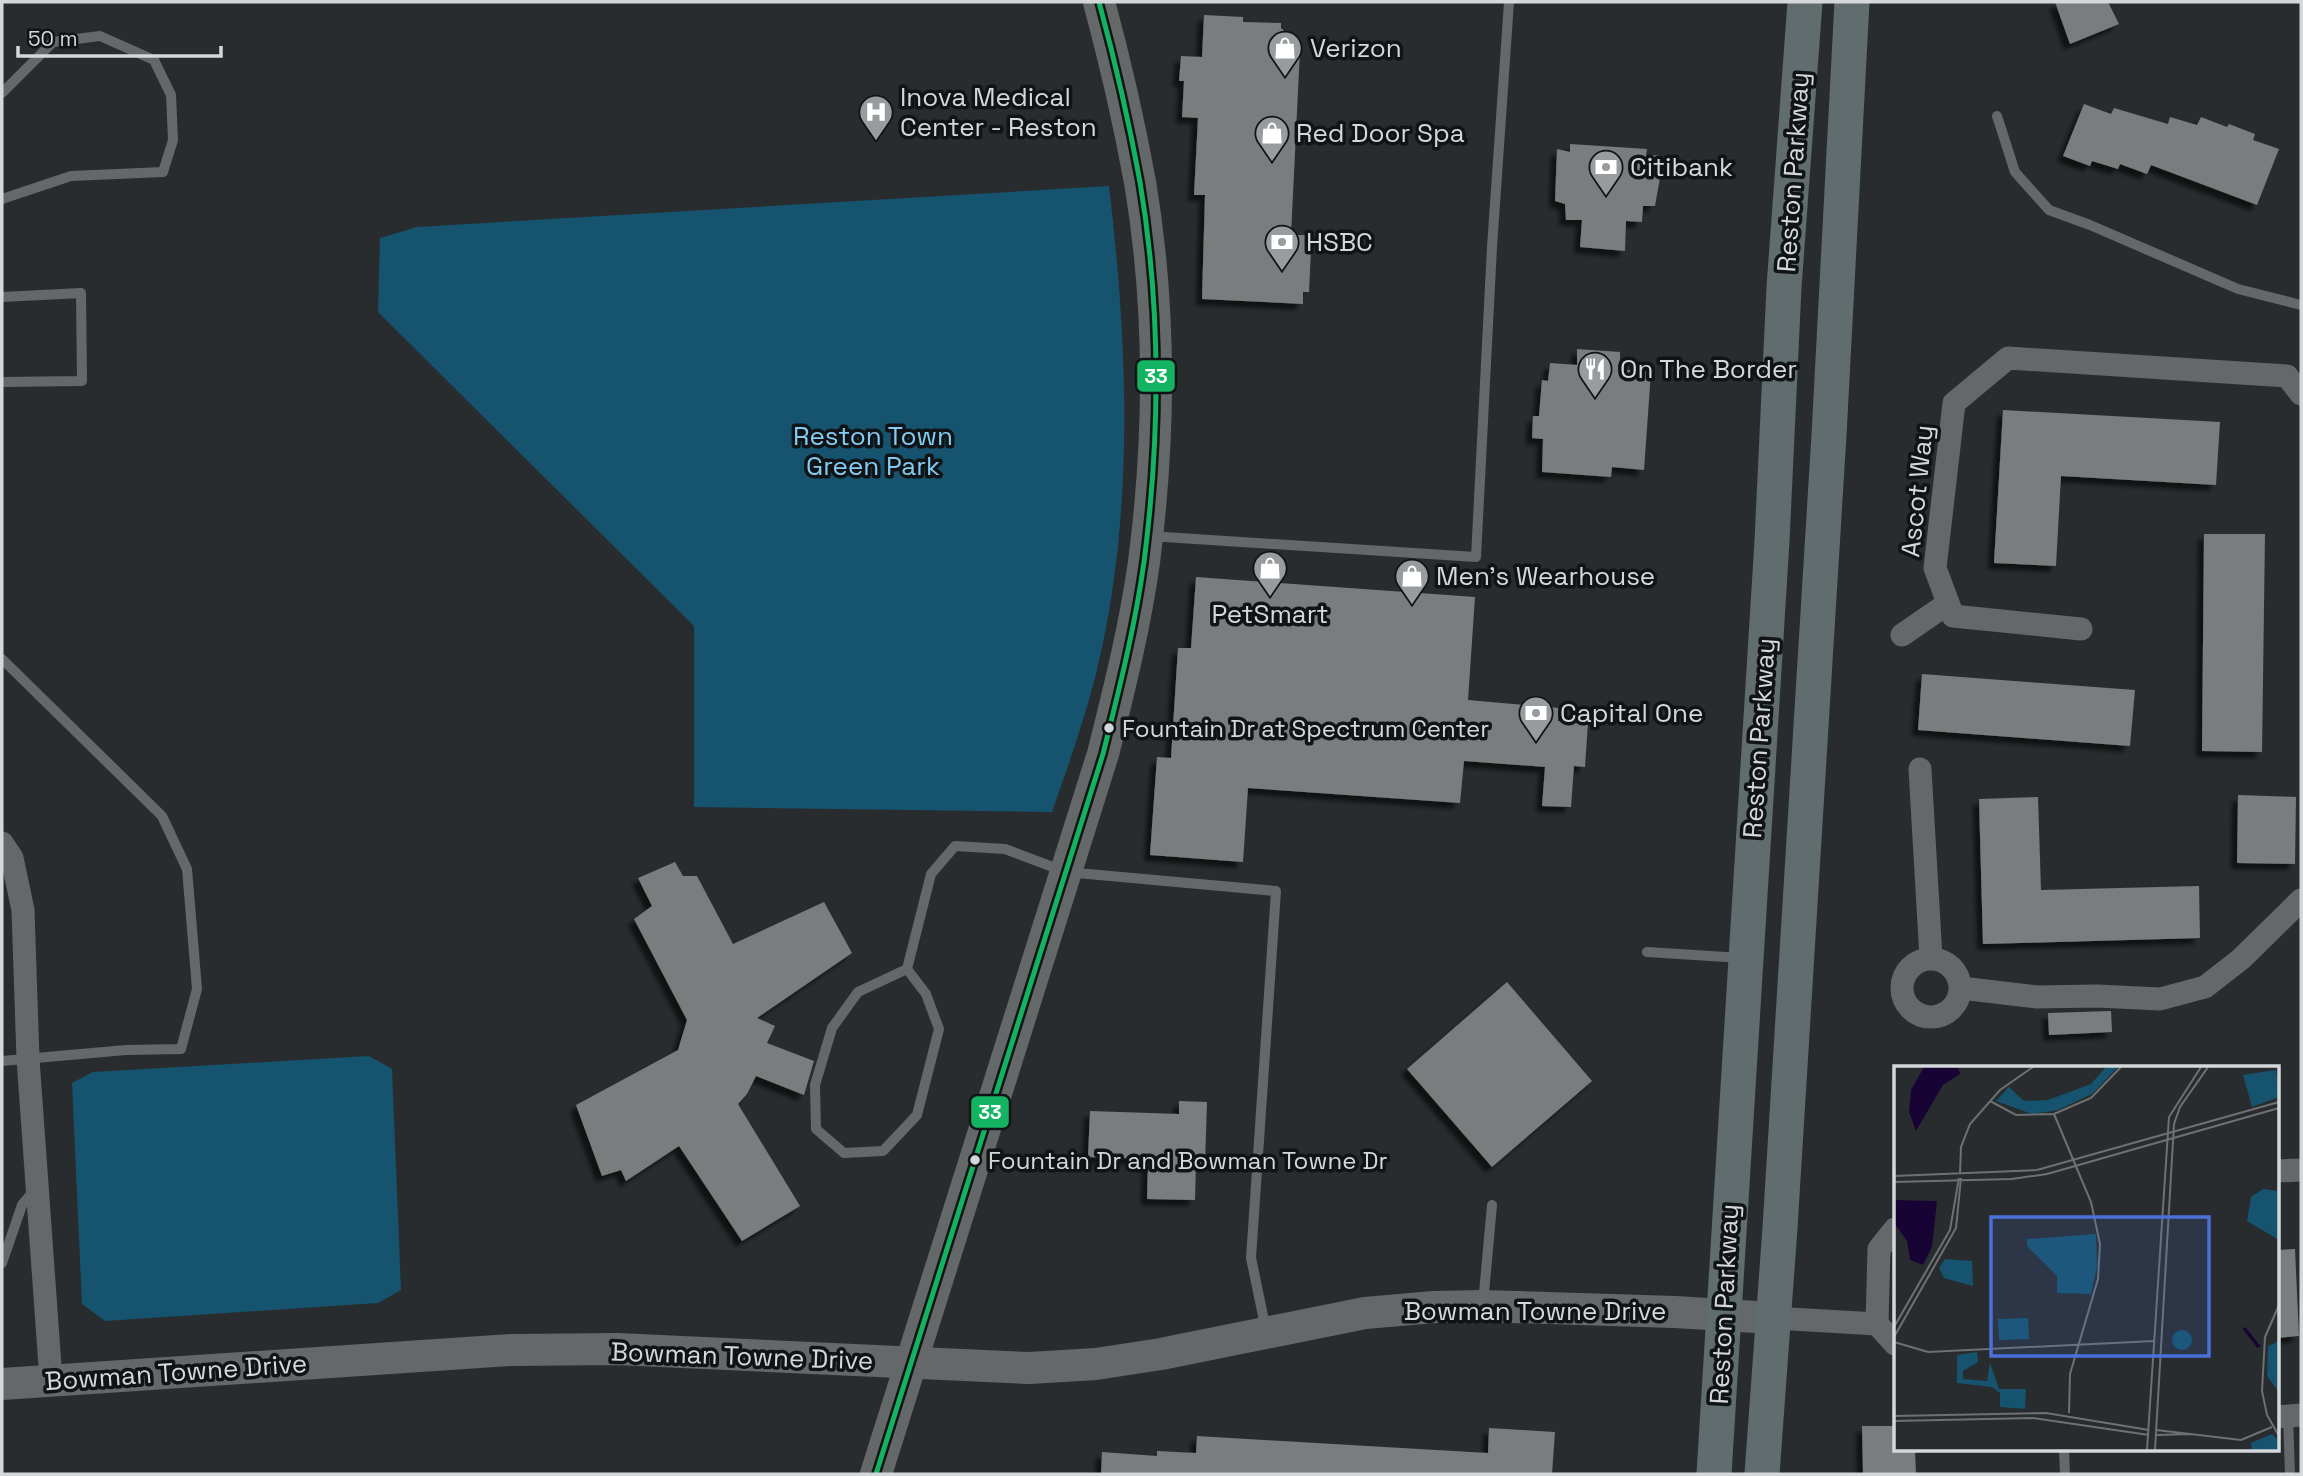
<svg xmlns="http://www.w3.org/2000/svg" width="2303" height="1476" viewBox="0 0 2303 1476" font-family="'Space Grotesk',sans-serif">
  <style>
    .green { fill: #16536e }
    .building { fill: #7a7c7e; filter: url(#shadow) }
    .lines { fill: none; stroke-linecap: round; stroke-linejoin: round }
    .lane { stroke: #646869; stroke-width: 10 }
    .street { stroke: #646869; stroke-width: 23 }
    .secondary { stroke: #646869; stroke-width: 32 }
    .primary { stroke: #616c6e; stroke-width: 35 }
    .bus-1-casing { stroke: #111416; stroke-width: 10 }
    .bus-1 { stroke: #13b361; stroke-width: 5 }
    .bus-dot { fill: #d4d8db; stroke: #111416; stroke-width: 2.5 }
    .labels { text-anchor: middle; stroke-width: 7; stroke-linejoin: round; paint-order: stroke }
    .bus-label { font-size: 24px; fill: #d4d8db; stroke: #111416; text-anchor: start }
    .poi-label { font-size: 26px; fill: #d4d8db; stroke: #111416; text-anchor: start }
    .street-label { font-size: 26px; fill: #d4d8db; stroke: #111416 }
    .park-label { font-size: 26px; fill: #84ccf3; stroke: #111416 }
    .inset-river { fill: none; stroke: #170434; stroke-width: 3.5 }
    .inset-road { fill: none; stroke: #6d7173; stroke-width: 2 }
    .view { fill: #4b70d9; fill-opacity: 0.15; stroke: #4b70d9; stroke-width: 3.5 }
    .inset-edge { fill: none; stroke: #d4d8db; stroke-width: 3.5 }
    .line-badge { stroke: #111416; stroke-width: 2.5 }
    .badge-label { font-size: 19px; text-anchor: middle; font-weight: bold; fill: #fff }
  </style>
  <defs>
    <filter id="shadow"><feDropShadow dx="-6" dy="6" stdDeviation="2" flood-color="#0009"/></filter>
  </defs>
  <rect width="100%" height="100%" fill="#292c2e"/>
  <g class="green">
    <path d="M1109,186C1128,347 1135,515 1096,674C1084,721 1068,766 1052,812L694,807V626L378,312L380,238L417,227Z"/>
    <path d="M369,1056L392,1069L401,1290L378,1303L105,1321L82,1304L72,1083L93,1072Z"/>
  </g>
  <g class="building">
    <path d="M2055,2H2108L2119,24L2070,44Z"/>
    <path d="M1204,15L1243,17V22L1281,23V28L1291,37L1300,50L1291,235H1306L1305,249H1311L1309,292H1303V304L1202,299L1205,195H1194L1198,118L1182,117L1184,81H1179L1181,56L1202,57Z"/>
    <path d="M2084,104L2111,114L2114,108L2168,124L2170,117L2197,125L2201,117L2227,127L2229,124L2255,134L2253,140L2279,149L2257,205L2151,165L2147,174L2120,164L2118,169L2092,161L2090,166L2063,156Z"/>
    <path d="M1570,144L1647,149L1646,156L1659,155V172H1661L1655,206H1643L1642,222L1626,221L1625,251L1580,247L1582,220H1566L1565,204L1555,201L1557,149L1570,152Z"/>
    <path d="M1577,349L1620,352V369L1651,372L1644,470L1612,467L1611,477L1542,472L1543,439L1532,438L1533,416H1539L1542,380L1548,381L1550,363L1577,365Z"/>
    <path d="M2003,410L2220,422L2216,485L2061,476L2056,566L1994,563Z"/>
    <path d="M2204,534H2265L2262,752L2202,751Z"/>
    <path d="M1196,577L1475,597L1468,700L1559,708L1558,721L1588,723L1585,767L1574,766L1571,807L1542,806L1545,767L1464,761L1460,803L1248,788L1243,862L1150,855L1157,757L1171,758L1178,648H1191Z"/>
    <path d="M1922,674L2135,690L2130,746L1918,730Z"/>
    <path d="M2238,795L2296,797L2295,864L2237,863Z"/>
    <path d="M2038,797L2041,890L2199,886L2200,938L1983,944L1979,799Z"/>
    <path d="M675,862L683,876H697L733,944L824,902L852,953L757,1018L775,1026L767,1043L814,1061L804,1095L756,1076L747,1094L738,1104L800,1206L742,1241L679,1146L626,1181L621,1170L602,1176L576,1105L678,1050L687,1020L634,919L652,906L638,878Z"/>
    <path d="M1507,982L1592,1081L1492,1167L1407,1069Z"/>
    <path d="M2111,1011L2112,1032L2049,1035L2048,1013Z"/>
    <path d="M1179,1101L1207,1102L1205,1164H1196L1195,1200L1147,1199L1148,1159L1088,1157L1090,1111L1179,1114Z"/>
    <path d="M2295,1249L2299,1336L2277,1338V1250Z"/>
    <path d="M1862,1426H1895V1450H1915L1916,1474H1863Z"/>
    <path d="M1489,1428L1555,1432L1552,1474H1101L1102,1452L1157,1456V1451L1196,1453L1197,1436L1488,1453Z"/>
  </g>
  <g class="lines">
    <g class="lane">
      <path d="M2,93L53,42L100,36L154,60L171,95L173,140L163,172L71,176L2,199"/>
      <path d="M1997,116L2015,172L2049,210L2090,225L2238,289L2301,305"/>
      <path d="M2,297L81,293L82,381L2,382"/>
      <path d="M1149,536L1476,557L1492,247L1509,2"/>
      <path d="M2,659L162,816L187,869L197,989L181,1049L126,1050L2,1061"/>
      <path d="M1647,952L1742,958"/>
      <path d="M907,969L926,994L939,1029L917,1115L883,1151L844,1153L816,1129L815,1085L832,1028L858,992L907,969L931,874L955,846L1005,849L1066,872L1276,891L1251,1258L1266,1330"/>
      <path d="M2,1263L22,1205L36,1188"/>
      <path d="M1483,1304L1492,1205"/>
      <path d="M2288,1416L2290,1474"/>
      <path d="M2064,1450L2065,1474"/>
    </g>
    <g class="street">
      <path d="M2081,629L1953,616L1935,568L1954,403L2008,358L2287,376L2301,394"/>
      <path d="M1902,635L1947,604"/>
      <path d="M1920,769L1931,958"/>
      <path d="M2,843L12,858L23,910L28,1059L51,1380"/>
      <circle cx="1931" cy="988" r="29"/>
      <path d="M1961,988L2037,997L2097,996L2160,999L2205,987L2241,959L2301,900"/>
      <path d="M2277,1171L2301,1170"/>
      <path d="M1772,1318L1877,1324L1895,1344"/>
      <path d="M1877,1324L1879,1249L1895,1229"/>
      <path d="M2277,1417L2301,1415"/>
    </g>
    <g class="secondary">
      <path d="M2,1384L511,1350L617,1349L1029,1368L1096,1364L1161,1354L1365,1313L1434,1307L1482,1306L1675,1312L1772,1318"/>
      <path d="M876,1474L1103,754C1119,690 1135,627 1144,562C1160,438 1161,307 1140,182C1129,122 1115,61 1099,2"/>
    </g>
    <g class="primary">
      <path d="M1714,1474L1772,541L1784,287L1805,2"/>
      <path d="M1762,1474L1780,1228L1829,435L1852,2"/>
    </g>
    <g class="bus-1-casing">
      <path id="bus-1" d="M876,1474L1103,754C1119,690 1135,627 1144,562C1160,438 1161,307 1140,182C1129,122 1115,61 1099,2"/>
    </g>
    <use href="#bus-1" class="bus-1"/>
  </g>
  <defs>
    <g id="shop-pin" transform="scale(1.75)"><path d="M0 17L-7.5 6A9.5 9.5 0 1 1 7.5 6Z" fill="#989c9e" stroke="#111416"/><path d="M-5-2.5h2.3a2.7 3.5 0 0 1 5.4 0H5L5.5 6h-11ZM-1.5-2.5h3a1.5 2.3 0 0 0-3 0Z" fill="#fff"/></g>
    <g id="hospital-pin" transform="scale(1.75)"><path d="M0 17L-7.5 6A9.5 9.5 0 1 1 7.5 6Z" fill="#989c9e" stroke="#111416"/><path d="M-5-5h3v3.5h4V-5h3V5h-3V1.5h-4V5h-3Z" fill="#fff"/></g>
    <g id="bank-pin" transform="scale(1.75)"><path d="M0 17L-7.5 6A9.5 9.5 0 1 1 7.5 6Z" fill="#989c9e" stroke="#111416"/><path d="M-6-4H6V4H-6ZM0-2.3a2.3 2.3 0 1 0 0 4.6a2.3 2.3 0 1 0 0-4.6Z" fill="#fff"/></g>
    <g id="restaurant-pin" transform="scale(1.75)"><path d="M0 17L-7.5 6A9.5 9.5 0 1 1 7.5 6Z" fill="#989c9e" stroke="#111416"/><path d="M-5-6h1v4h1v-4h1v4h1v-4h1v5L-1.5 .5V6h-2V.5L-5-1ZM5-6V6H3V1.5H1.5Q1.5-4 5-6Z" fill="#fff"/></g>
  </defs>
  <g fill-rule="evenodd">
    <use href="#shop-pin" x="1285" y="48"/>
    <use href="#hospital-pin" x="876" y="112"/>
    <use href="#shop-pin" x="1272" y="133"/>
    <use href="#bank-pin" x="1606" y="167"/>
    <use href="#bank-pin" x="1282" y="242"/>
    <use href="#restaurant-pin" x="1595" y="369"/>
    <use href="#shop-pin" x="1270" y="568"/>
    <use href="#shop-pin" x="1412" y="576"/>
    <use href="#bank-pin" x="1536" y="713"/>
  </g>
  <g class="bus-dot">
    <circle cx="1109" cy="728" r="6"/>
    <circle cx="975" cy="1160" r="6"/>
  </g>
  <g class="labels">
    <g class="bus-label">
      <text x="1122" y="737">Fountain Dr at Spectrum Center</text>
      <text x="988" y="1169">Fountain Dr and Bowman Towne Dr</text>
    </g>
    <g class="poi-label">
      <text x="1310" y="57">Verizon</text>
      <text x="900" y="106">Inova Medical<tspan x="900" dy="30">Center - Reston</tspan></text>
      <text x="1296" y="142">Red Door Spa</text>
      <text x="1630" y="176">Citibank</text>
      <text x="1306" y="251">HSBC</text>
      <text x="1620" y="378">On The Border</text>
      <text x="1436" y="585">Men's Wearhouse</text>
      <text x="1270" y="623" text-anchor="middle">PetSmart</text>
      <text x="1560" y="722">Capital One</text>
    </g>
    <g class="street-label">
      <text transform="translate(1793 172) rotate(-86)" y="9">Reston Parkway</text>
      <text transform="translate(1917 491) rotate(-84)" y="9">Ascot Way</text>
      <text transform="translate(1759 738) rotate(-86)" y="9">Reston Parkway</text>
      <text transform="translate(1724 1304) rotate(-87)" y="9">Reston Parkway</text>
      <text x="1535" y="1320">Bowman Towne Drive</text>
      <text transform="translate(742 1356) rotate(2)" y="9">Bowman Towne Drive</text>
      <text transform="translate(176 1372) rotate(-4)" y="9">Bowman Towne Drive</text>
    </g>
    <g class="park-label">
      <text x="873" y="445">Reston Town<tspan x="873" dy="30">Green Park</tspan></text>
    </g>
  </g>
  <g transform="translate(1894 1066)">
    <rect width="385" height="385" fill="#292c2e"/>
    <path d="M212,1H224L198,28L164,44L138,48L102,35L115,21L130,35L154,34L197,18ZM382,4L385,31L358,41L349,9ZM369,123L385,125V174L353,155L357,131ZM202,168L203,201L197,228L163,227V210L133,180V173ZM51,193L78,195L79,220L50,212L45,202ZM134,252L135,273L105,274L104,253ZM278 274a10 10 0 1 1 20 0a10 10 0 1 1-20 0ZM385,275V326L373,310L374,280ZM83,286L84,296L69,305V313L93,315L96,297L105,323H132L131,343L106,341V327L98,321L63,317V289ZM378,368L385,375V384H358L357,377Z" fill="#16536e"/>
    <path d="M30,1H64L66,8L49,19L22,65L15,46L17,24ZM0,134L43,135L38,181L29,199L16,194L13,175L0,157Z" fill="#170434"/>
    <path class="inset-river" d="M350,262L365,281"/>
    <path class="inset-road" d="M96,35L122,49L160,48L197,32L227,1M160,48L197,136L206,178L204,213L176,308L175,347M66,108L67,81L76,58L106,24L139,1M0,110L143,104L385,36M0,116L118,113L153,108L385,42M385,239L371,271L368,325L373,349L385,370M0,261L56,164L65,112M0,271L62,162L67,112M0,276L34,286L260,275M0,350L152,347L255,364M0,355L139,352L255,369M262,364L347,374L378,361M263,369L297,368M253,384L275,51L307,1M261,384L280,58L286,41L314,1"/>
    <path class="view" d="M97,151H315V290H97Z"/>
    <rect width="385" height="385" class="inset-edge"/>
  </g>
  <g class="line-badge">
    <rect x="1136" y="359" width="40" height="34" rx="7" fill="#13b361"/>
    <rect x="970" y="1095" width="40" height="34" rx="7" fill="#13b361"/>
  </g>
  <g class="badge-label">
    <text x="1156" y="383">33</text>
    <text x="990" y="1119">33</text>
  </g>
  <rect width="2303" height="1476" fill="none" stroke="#d4d8db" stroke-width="7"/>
  <path d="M18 46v10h203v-10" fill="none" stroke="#d4d8db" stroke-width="3.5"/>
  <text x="28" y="46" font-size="21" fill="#d4d8db" stroke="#111416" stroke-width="5" paint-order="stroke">50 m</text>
</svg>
